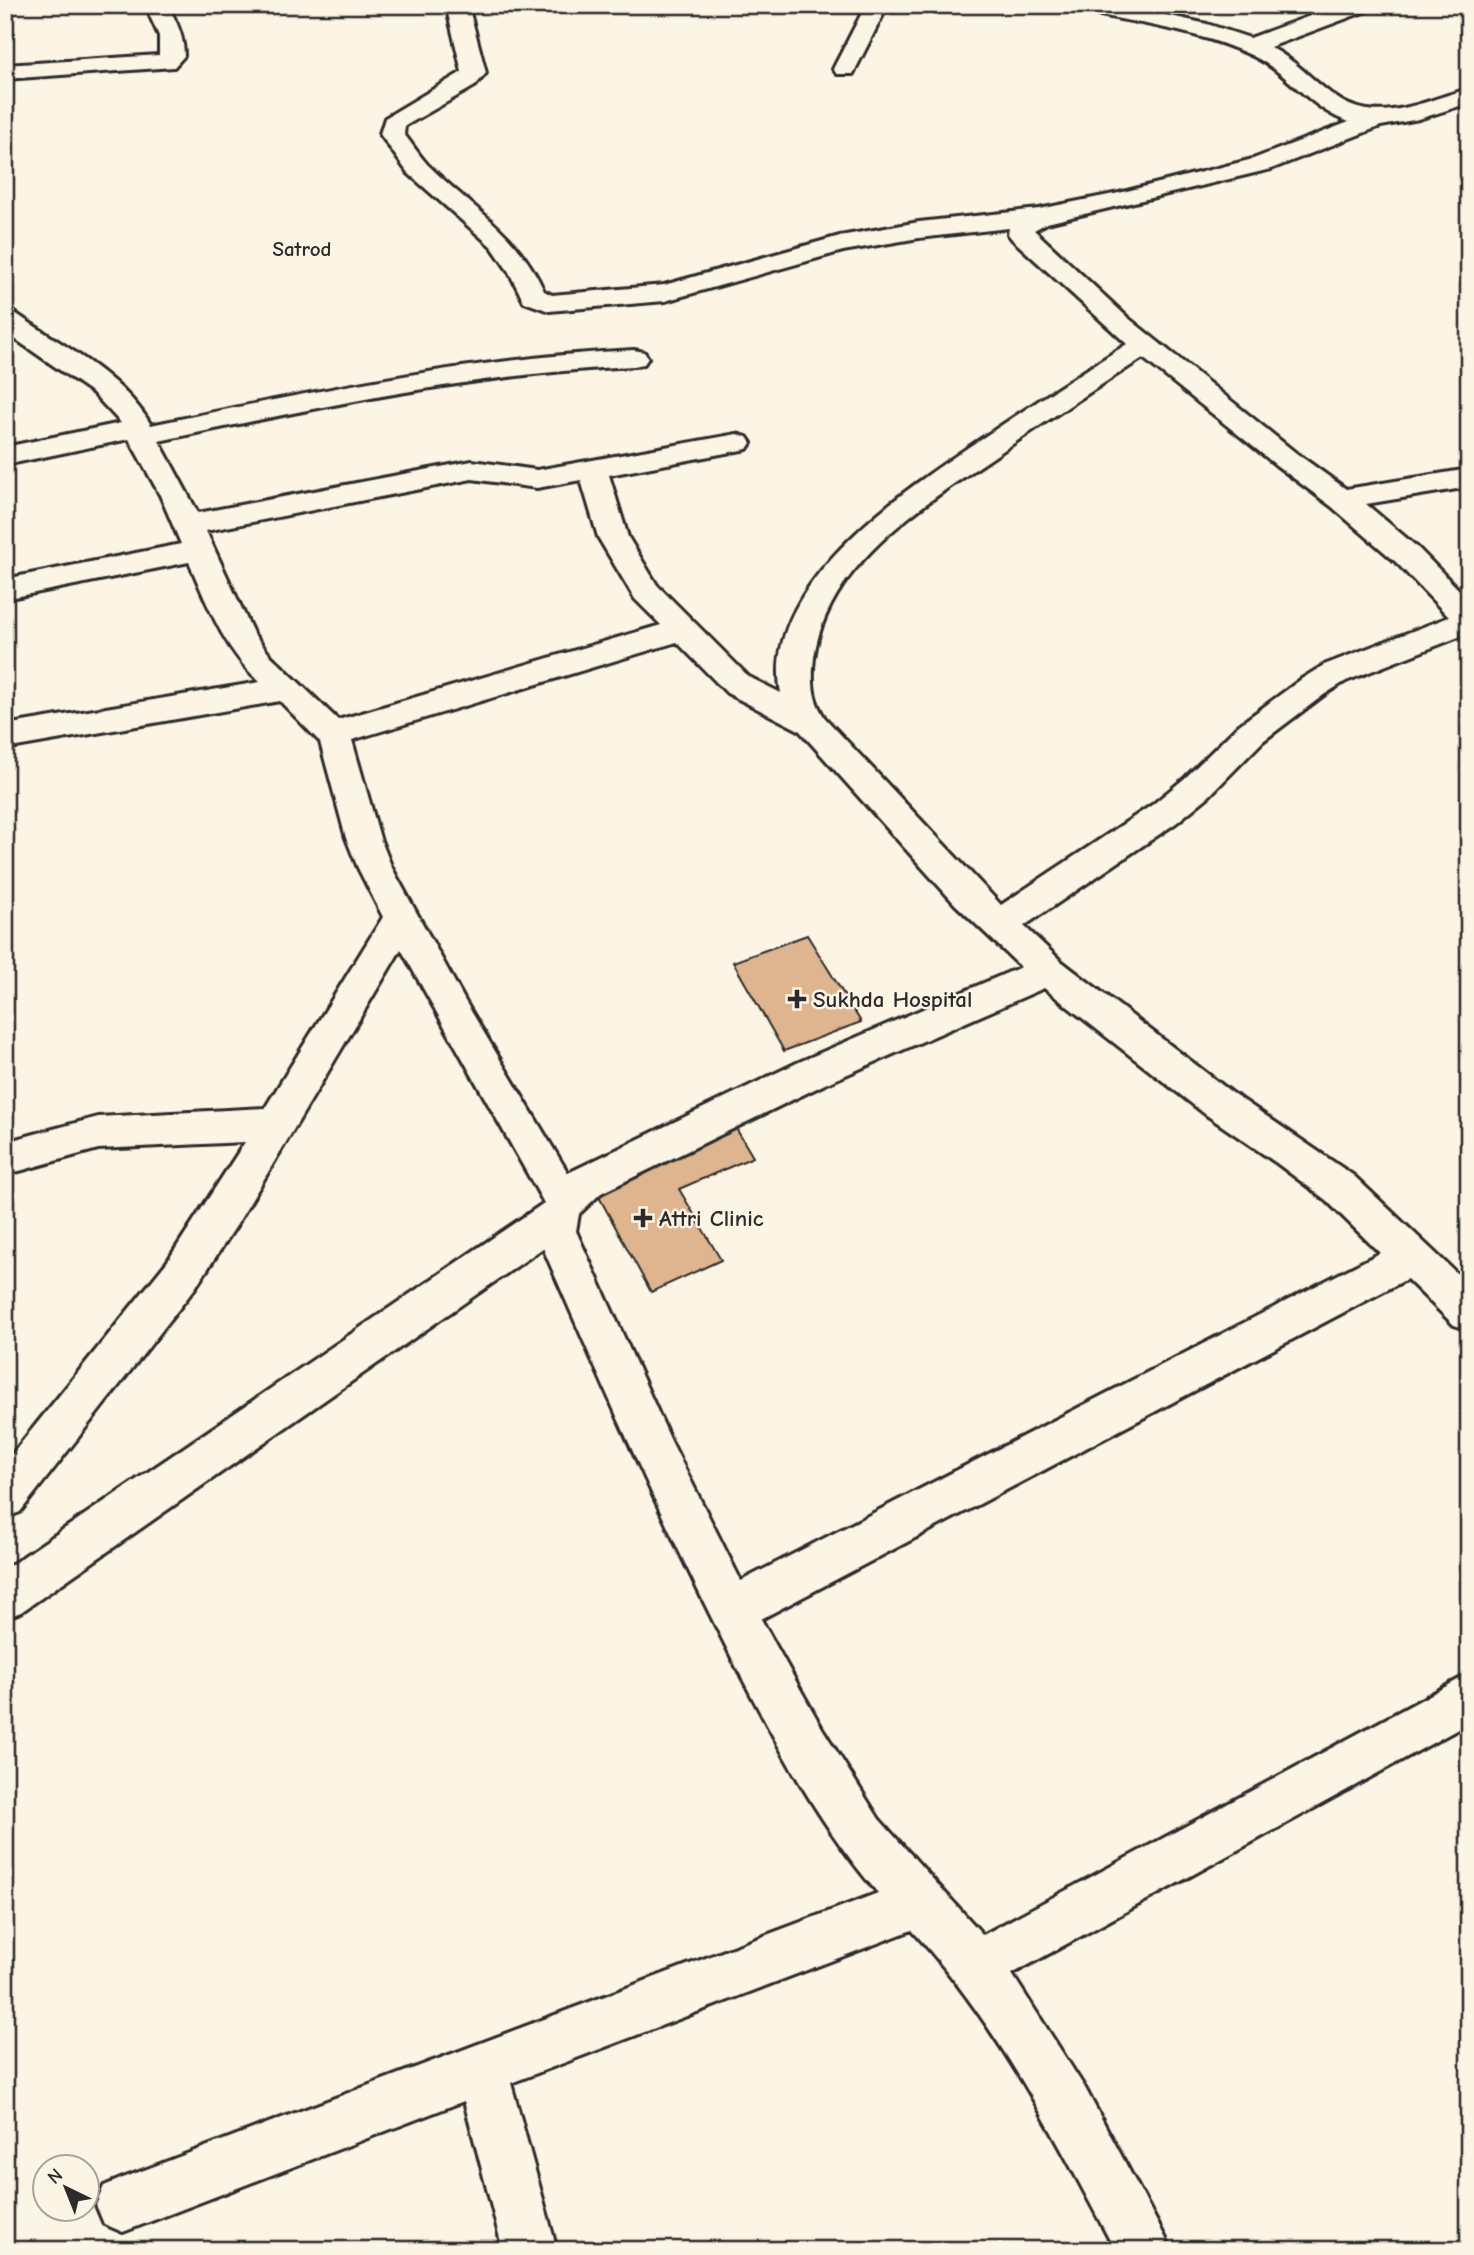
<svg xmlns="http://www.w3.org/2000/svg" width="1474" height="2255" viewBox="0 0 1474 2255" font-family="'Comic Neue',sans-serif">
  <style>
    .building { fill: #dfb58f; stroke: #2b2b2b; stroke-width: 2 }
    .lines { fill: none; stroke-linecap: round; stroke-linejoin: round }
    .street-casing { stroke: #2b2b2b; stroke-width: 6 }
    .street { fill: #fcf5e5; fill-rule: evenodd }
    .poi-dot { fill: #2b2b2b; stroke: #fcf5e5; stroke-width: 2.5 }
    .labels { text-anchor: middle; stroke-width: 5; stroke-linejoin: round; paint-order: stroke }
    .far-quarter-label { font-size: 21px; font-weight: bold; fill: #2b2b2b; stroke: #fcf5e5 }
    .poi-label { font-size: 23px; font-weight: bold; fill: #2b2b2b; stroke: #fcf5e5; text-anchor: start }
  </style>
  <rect width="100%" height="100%" fill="#fcf5e5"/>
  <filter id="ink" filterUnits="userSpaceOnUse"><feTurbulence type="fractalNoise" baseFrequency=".0143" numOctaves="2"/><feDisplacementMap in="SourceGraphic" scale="14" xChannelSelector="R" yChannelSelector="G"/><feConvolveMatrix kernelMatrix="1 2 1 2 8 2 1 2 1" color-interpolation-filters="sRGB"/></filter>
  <g filter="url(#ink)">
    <g class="building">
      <path d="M807,935L861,1022L784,1051L733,962Z"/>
      <path d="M734,1125L753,1157L679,1189L721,1260L651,1292L593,1186Z"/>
    </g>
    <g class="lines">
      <g class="street-casing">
        <g id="street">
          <path d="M145,5H167C177,21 184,37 184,56L174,67L5,79V65L159,55V36Z"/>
          <path d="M446,5H468L486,73L475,86L405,126L404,134C412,144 419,155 427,164C471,208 517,231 544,291L552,295L664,285L840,236L919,222L1039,209L1119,193L1253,159L1349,122C1310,109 1289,73 1253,56C1199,30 1137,24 1078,10L1075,5H1121L1207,24L1250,38L1340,5H1372L1369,10L1270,47C1295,60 1312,80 1334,96C1377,128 1424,100 1469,89V103L1419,119L1381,126L1271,169L1047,223L1034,230L1127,317L1296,453L1346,489L1469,469V487L1366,504L1418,548L1469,600V633L1346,681L1325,694L1263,741L1209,796L1176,823L1024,926L1061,961L1231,1092L1354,1176L1469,1285V1330L1454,1325L1407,1279L761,1619L822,1728L879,1819L983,1935L1469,1674V1723L1012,1974L1085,2088L1172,2250H1115C1056,2138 998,2024 912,1930L511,2083L557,2250H503L464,2101L123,2232L104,2224L96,2205L104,2186L123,2178L878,1893C819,1825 776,1743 735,1664C666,1530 604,1388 543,1248L21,1612L5,1618V1569L544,1203L401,949L236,1226L195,1288L20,1512L5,1518V1463L167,1262L245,1142L98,1149L5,1175V1142L98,1117L265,1108L383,917L358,868L346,838L320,742L280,701L5,749V725L260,682C224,649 208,606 189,562L5,599V579L181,544L160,495L129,439L5,465V447L121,423L93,393L5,332V311L15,313C61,345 122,375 151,425C311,392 470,358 634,350L644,352L648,358L644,364L634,366C473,374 317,407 159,441L198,513L472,461L537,470L737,434L747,437L751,443L747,449L609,475L628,537L657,585L749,677L781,693C759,580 918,481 996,429C1039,400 1083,372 1127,344L1012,239L1008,234L1009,228L919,238L843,251L665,301L549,311L524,302L509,272L492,247L408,173L380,134L385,118L462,72ZM1143,358L1276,465L1331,506L1396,562L1449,617L1324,665L1303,678L1239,725L1185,778L1152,805L1001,905L825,718C814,702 812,688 813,668C815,637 826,610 843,585C880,532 940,493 992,458C1042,424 1092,390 1143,358ZM472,479L537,488L581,480L598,537L635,599L661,625L338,720L269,654L253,633L206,531ZM677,642L727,693L799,730L955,904L1021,967L799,1062L568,1173L465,1001L392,868L380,838L352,740ZM1044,988L1205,1114L1278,1164L1326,1200L1380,1253L741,1581L671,1441L576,1231L579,1214L601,1193L825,1084Z"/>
          <path d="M866,5H888L853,74H837L833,69Z"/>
        </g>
      </g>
      <use href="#street" class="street"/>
    </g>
  </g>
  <g class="poi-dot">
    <path d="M793.5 988.5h7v7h7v7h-7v7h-7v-7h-7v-7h7z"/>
    <path d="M639.5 1207.5h7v7h7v7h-7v7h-7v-7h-7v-7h7z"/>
  </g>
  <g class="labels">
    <g class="far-quarter-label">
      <text x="302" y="256">Satrod</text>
    </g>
    <g class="poi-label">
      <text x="813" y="1007">Sukhda Hospital</text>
      <text x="659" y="1226">Attri Clinic</text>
    </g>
  </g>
  <rect width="1474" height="2255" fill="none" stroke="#fcf5e5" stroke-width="28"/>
  <rect x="14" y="14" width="1446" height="2227" fill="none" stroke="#2b2b2b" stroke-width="2.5" filter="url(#ink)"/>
  <g transform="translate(66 2188) rotate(317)"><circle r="33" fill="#fcf5e5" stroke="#a8a49b" stroke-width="2"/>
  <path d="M0-5L12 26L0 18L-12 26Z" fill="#2b2b2b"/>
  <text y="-10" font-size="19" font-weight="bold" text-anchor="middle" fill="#2b2b2b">N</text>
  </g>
</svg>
